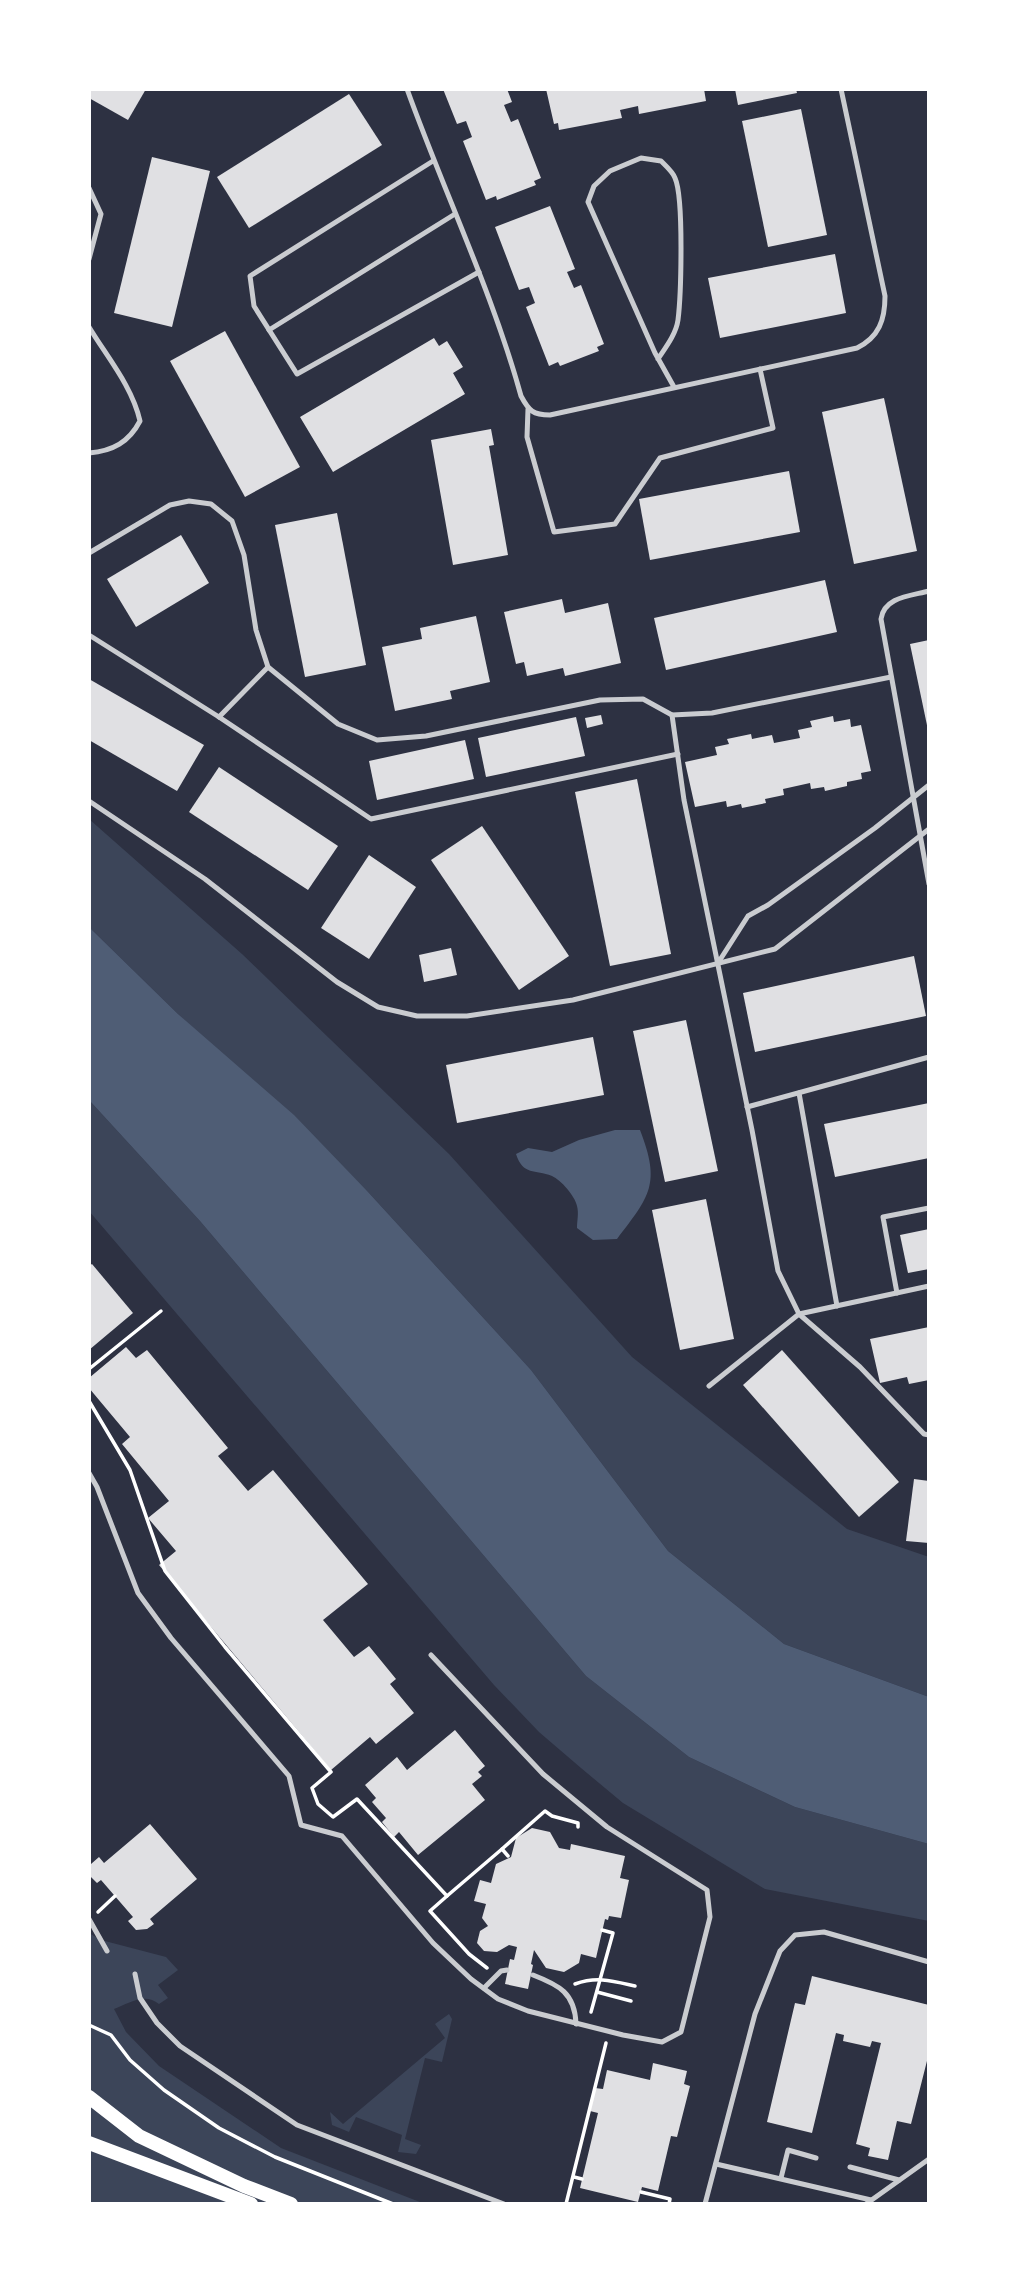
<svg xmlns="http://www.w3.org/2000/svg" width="1018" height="2293" viewBox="0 0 1018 2293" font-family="'DM Sans',sans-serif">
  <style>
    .green { fill: #3c4559 }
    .water { fill: #4f5d75 }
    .building { fill: #e0e0e3 }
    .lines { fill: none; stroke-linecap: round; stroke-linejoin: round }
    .path { stroke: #fff; stroke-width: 3.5 }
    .service { stroke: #caccd0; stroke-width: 5 }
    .secondary { stroke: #fff; stroke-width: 14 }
  </style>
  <rect width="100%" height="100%" fill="#2d3142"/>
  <g class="green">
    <path d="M89,819L242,954L449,1154L632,1357L847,1529L929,1557V1697L784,1644L668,1551L531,1370L369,1193L178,1014L89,927Z"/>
    <path d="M89,1100L200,1221L586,1676L689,1757L795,1807L929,1844V1921L765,1889L623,1803L581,1768L539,1732L494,1685L89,1211Z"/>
    <path d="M89,1933L101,1940L166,1957L178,1970L158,1985L168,1998L159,2004C145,1992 129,2003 114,2009L126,2032L159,2066L281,2148L425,2204H89Z"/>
    <path d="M449,2014L452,2019L442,2062L425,2058L405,2139L421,2145L416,2154L398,2152L402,2135L356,2117L349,2132L332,2125L330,2112L343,2124L445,2038L435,2024Z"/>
  </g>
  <g class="water">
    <path d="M89,927L178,1014L294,1115L369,1193L531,1370L668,1551L784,1644L929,1697V1844L795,1807L689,1757L586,1676L200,1221L89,1100Z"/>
    <path d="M615,1130H640C661,1184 650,1196 617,1239L593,1240L577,1228C577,1221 579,1213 577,1206C575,1196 561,1180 552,1176C535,1169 523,1176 516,1154L528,1148L552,1152L579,1140Z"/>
  </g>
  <g class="building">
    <path d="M89,89H146L128,120L89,98Z"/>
    <path d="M443,89H507L512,102L504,105L511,122L518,119L541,178L534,181L536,185L497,200L496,196L486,200L463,141L472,137L466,121L457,124Z"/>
    <path d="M546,89H704L706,101L639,114L638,106L620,110L622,118L559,130L558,123L554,124Z"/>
    <path d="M735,89H796L797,93L738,105Z"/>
    <path d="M349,94L382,145L249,228L217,177Z"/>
    <path d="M801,109L827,235L768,247L742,121Z"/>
    <path d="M152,157L210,171L172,327L114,313Z"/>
    <path d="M550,206L575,269L567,272L574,288L581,285L604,344L597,347L599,351L560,366L558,362L549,366L526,307L535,303L529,287L519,290L495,227Z"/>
    <path d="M835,254L846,313L720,338L708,278Z"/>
    <path d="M225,331L300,467L245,497L170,361Z"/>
    <path d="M434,338L439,346L447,341L463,367L453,373L465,394L333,472L300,417Z"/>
    <path d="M884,398L917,551L854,564L822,412Z"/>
    <path d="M491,429L494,445L489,446L508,555L453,565L431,440Z"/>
    <path d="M789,471L800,532L650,560L639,499Z"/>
    <path d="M337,513L366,665L305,677L275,525Z"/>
    <path d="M181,535L209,583L136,627L107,579Z"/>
    <path d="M825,580L837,632L666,670L654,618Z"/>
    <path d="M562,599L565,613L608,603L621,663L565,676L563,668L527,676L524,662L516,664L504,612Z"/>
    <path d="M476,616L490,682L450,691L452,699L395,711L382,647L422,639L420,628Z"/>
    <path d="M929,640V730H928L910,644Z"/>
    <path d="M89,679L204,745L177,791L89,740Z"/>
    <path d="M601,715L603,724L587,728L585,718Z"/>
    <path d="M833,716L834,722L850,719L851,727L861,725L871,771L861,773L862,779L847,782V786L825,791L824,787L811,789L810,783L783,789L784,795L765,799L766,803L742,808L741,804L727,807L726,801L695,807L685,762L717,755L715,747L729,744L727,739L751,734L752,739L772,735L774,743L800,738L798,730L812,727L810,721Z"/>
    <path d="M576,717L585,756L486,777L478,738Z"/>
    <path d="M465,740L474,779L377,800L369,761Z"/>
    <path d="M219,767L338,846L308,890L189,812Z"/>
    <path d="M637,779L671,954L610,966L575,792Z"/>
    <path d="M482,826L569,956L519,990L431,860Z"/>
    <path d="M369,855L416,887L369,959L321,928Z"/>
    <path d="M451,948L457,975L424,982L419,955Z"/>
    <path d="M914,956L926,1016L755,1052L743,993Z"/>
    <path d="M686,1020L718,1171L665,1182L633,1031Z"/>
    <path d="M593,1037L604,1095L457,1123L446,1065Z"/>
    <path d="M929,1103V1158L835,1177L824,1124Z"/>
    <path d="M706,1199L734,1339L680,1350L652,1210Z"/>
    <path d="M929,1229V1269L908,1273L900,1235Z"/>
    <path d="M92,1264L133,1313L89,1350V1266Z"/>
    <path d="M929,1327V1380L909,1384L907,1377L880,1383L870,1339Z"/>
    <path d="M126,1347L136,1358L147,1350L228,1448L218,1456L248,1491L273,1470L368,1584L323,1620L354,1657L369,1646L396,1679L390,1684L414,1713L376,1744L370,1737L331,1770L159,1565L176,1551L148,1518L169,1501L122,1444L130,1437L89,1388V1378Z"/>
    <path d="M782,1350L899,1482L859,1517L743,1385Z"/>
    <path d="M914,1479L929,1481V1543L906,1541Z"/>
    <path d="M455,1730L485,1766L478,1772L482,1776L472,1784L485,1800L418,1855L399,1832L394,1837L382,1822L386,1818L372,1802L376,1798L365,1785L397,1757L407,1770Z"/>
    <path d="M150,1824L197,1879L150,1919L154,1924L147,1929L136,1930L128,1921L133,1917L101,1880L97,1883L90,1876L91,1864L99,1857L104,1863Z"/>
    <path d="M532,1828L550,1832L559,1848L570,1850L571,1844L625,1856L620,1878L629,1880L621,1918L609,1916L608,1920L605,1919L596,1958L581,1954L579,1963L564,1972L546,1968L534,1950L531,1964L533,1965L528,1989L505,1984L510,1959L514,1960L517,1947L509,1945L497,1952L484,1951L477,1943L480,1931L488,1926L482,1918L486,1904L474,1901L480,1880L491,1883L496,1864L511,1857L516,1838Z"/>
    <path d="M812,1976L929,2005V2053L911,2124L897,2121L888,2160L868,2156L870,2148L856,2144L881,2043L872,2041L870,2047L843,2041L844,2035L836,2033L812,2133L767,2122L795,2003L805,2005Z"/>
    <path d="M653,2063L687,2071L684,2084L690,2086L677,2137L671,2136L658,2191L642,2187L638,2202L580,2188L598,2113L590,2111L595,2088L603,2089L607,2070L650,2080Z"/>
  </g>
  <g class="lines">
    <g class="path">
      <path d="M89,1369L161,1311"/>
      <path d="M89,1401L130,1470L165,1571L225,1647L331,1772L312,1788L318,1804L333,1817L357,1799L447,1896L430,1911L469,1954L487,1968"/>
      <path d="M502,1849L545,1811L552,1816L578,1823V1827"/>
      <path d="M447,1896L502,1849L508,1856"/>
      <path d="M98,1912L115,1896"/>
      <path d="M575,1984C597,1976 613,1981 635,1986"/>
      <path d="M597,1992L631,2001"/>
      <path d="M591,2012L613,1933L602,1930"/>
      <path d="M89,2025L111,2035L130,2060L164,2090L219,2128L275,2157L393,2204"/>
      <path d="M574,2177L582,2179"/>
      <path d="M641,2192L670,2199L669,2204"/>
      <path d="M566,2204L606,2043"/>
    </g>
    <g class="service">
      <path d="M407,89C444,192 492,291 521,396C529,411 533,415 550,415L857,348C879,337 885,320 885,296L841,89"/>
      <path d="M433,161L250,276L254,306L297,374L479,272"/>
      <path d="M89,188L101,214L89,259"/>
      <path d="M89,327C107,357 132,386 140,421C129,442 113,451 89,453"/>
      <path d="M269,330L455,214"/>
      <path d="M658,359C666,347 676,334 678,320C681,296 684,198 675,178C673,172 666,166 661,161L641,158L610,171L594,186L588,202L655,353L674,387"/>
      <path d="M528,409L527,437L554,532L615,524L660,458L773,428L760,369"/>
      <path d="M89,553L170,505L189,501L211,504L232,521L244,555L256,630L268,667L338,724L377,740L426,736L600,700L643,699L672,715L712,713L891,677"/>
      <path d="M929,591C910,596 884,597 881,619L929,884"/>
      <path d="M89,635L219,717L371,819L678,754"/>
      <path d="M672,715L684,800L752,1130L778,1271L799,1314L860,1367L924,1434L929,1435"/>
      <path d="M219,717L268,667"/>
      <path d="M89,801L205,879L337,982L378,1007L417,1016H467L573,1000L775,949L929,829"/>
      <path d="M718,963L748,916L768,905L875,828L929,785"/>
      <path d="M799,1093L837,1306"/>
      <path d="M747,1107L929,1057"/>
      <path d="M897,1293L883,1217L929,1208"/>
      <path d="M709,1386L799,1314L929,1286"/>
      <path d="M89,1473L97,1487L138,1593L171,1638L289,1776L301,1825L342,1836L433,1943L471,1979L498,1999L528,2011L623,2035L662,2042L681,2032L710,1917L707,1890L607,1827L543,1774L431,1655"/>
      <path d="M89,1919L107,1951"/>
      <path d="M135,1974L140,1998L157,2023L180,2046L297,2125L504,2204"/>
      <path d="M533,1975C559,1985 575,1993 576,2024"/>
      <path d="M484,1988L501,1971L507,1970"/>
      <path d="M716,2164L871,2200"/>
      <path d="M850,2167L899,2180"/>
      <path d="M781,2178L788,2150L816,2158"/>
      <path d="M705,2204L755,2014L780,1951L795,1935L824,1932L929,1962"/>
      <path d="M866,2204L929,2159"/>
    </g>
    <g class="secondary">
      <path d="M89,2097L139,2136L244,2186L291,2204"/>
      <path d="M89,2143L251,2204"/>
    </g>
  </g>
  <rect width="1018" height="2293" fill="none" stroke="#ffffff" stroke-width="182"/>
</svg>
